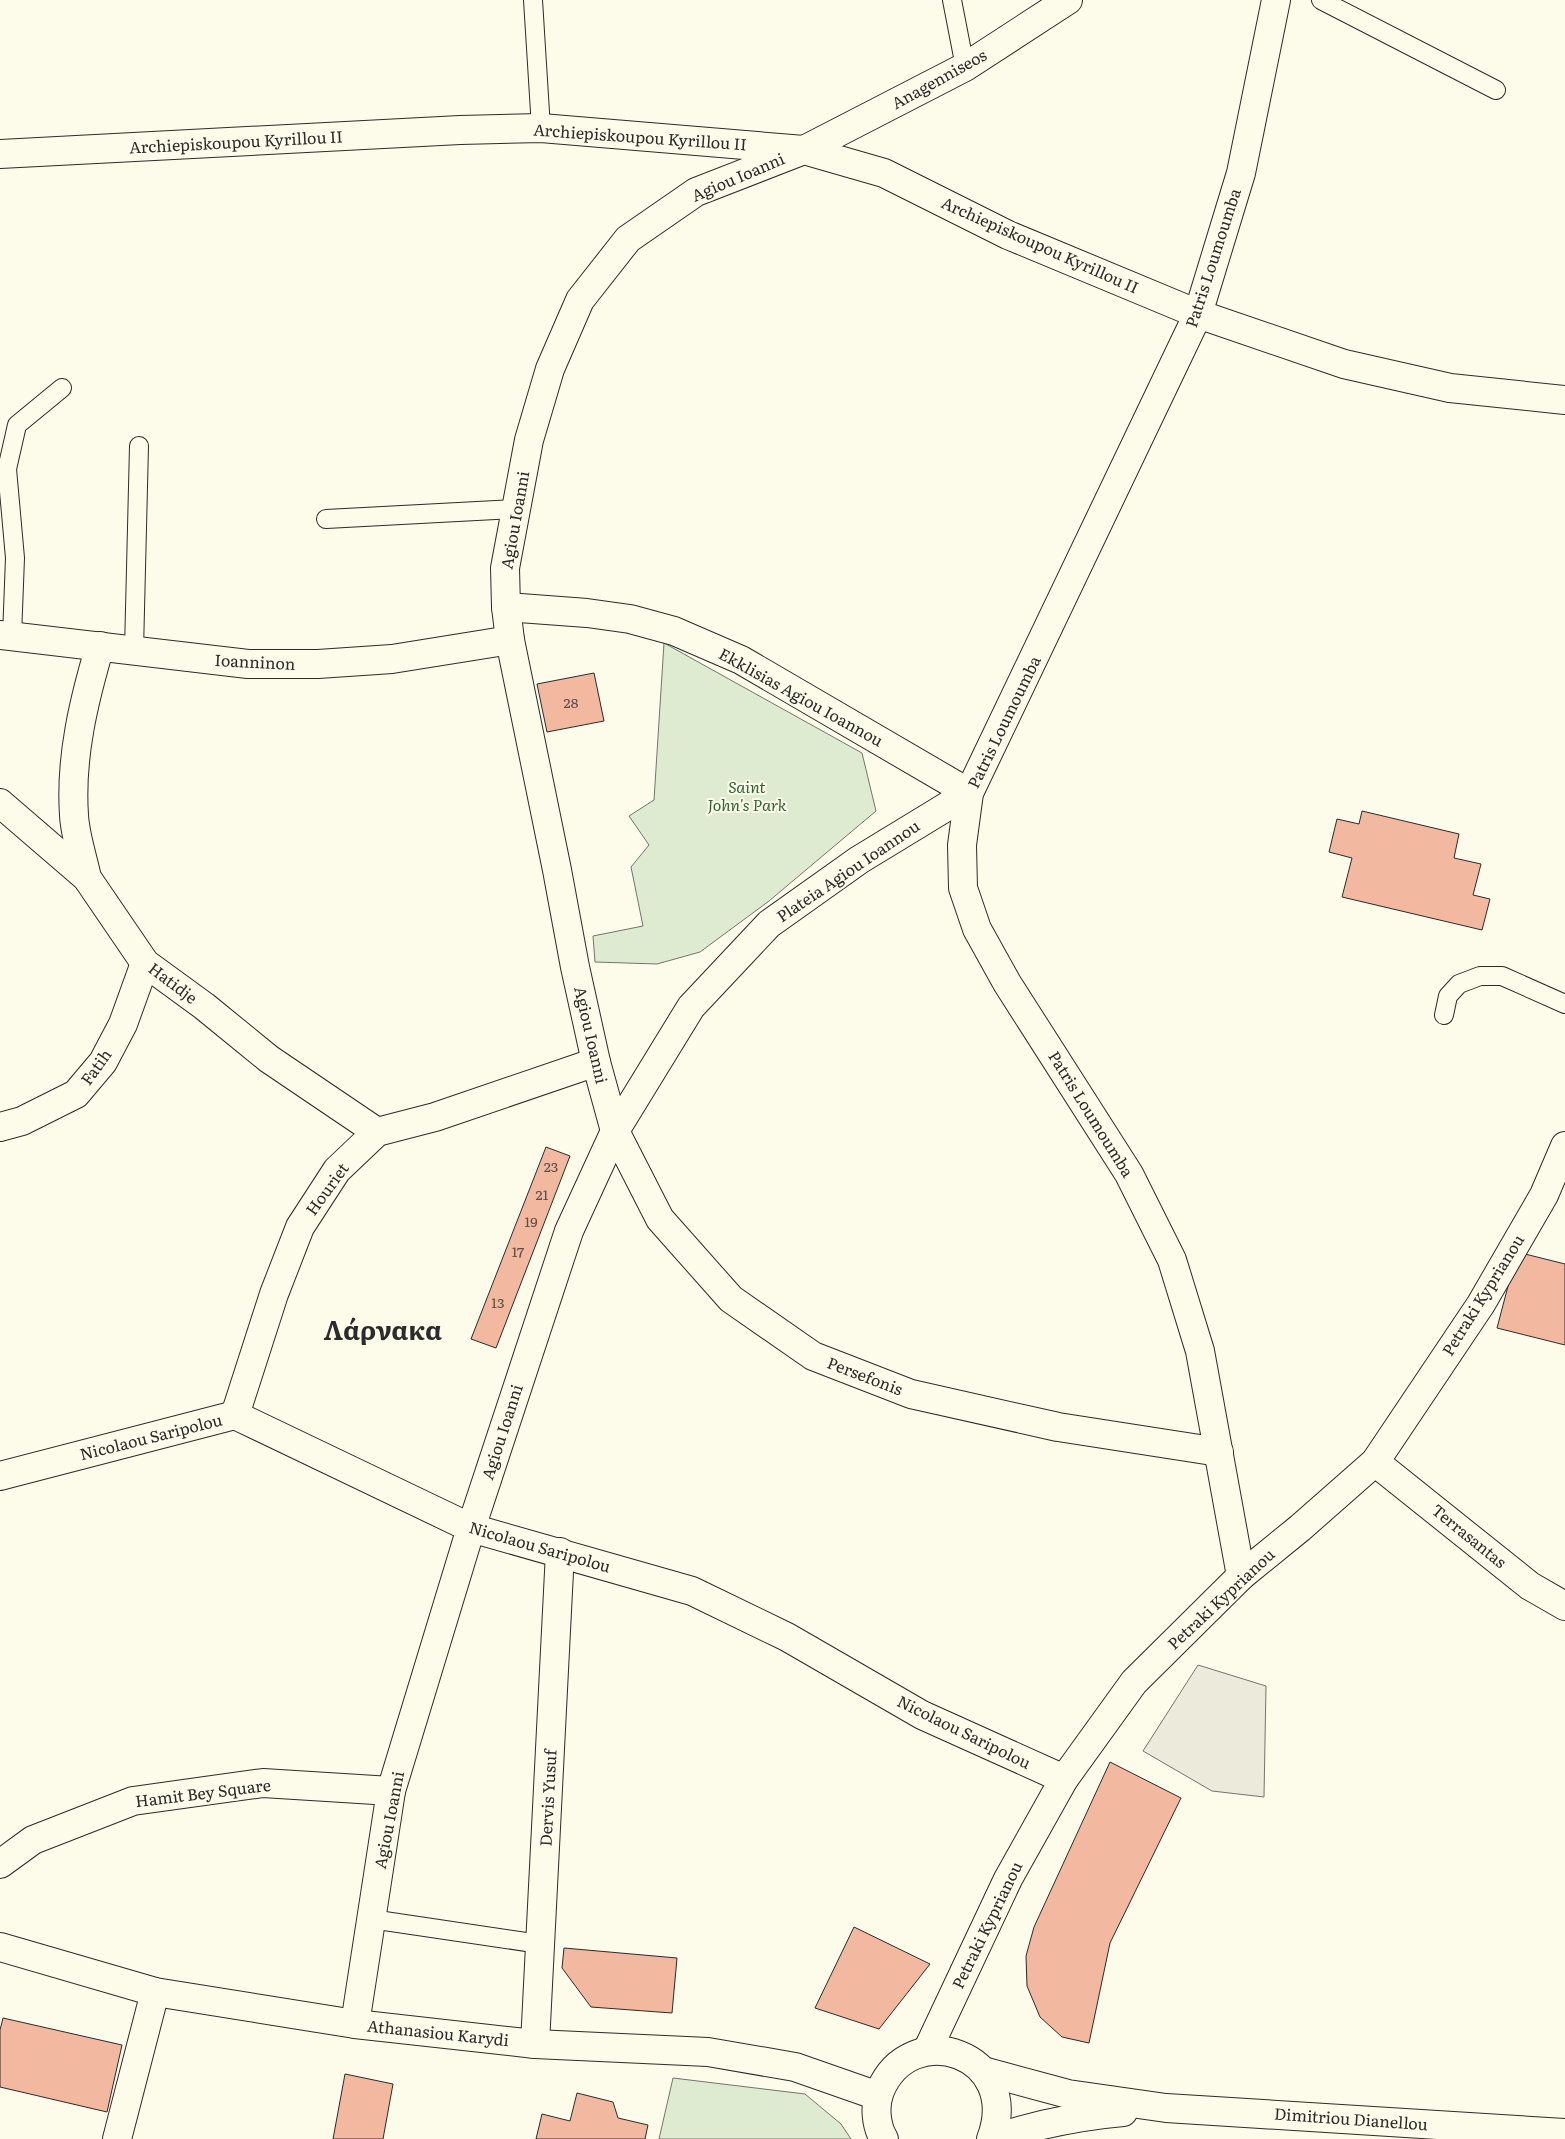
<svg xmlns="http://www.w3.org/2000/svg" width="1565" height="2139" viewBox="0 0 1565 2139" font-family="Literata,serif">
  <style>
    .green { fill: #deebd1; stroke: #74746e }
    .parking { fill: #eceadb; stroke: #74746e }
    .building { fill: #f2b8a0; stroke: #2b2b2b }
    .lines { fill: none; stroke-linecap: round; stroke-linejoin: round }
    .service-casing { stroke: #2b2b2b; stroke-width: 20 }
    .minor-casing { stroke: #2b2b2b; stroke-width: 30 }
    .tertiary-casing { stroke: #2b2b2b; stroke-width: 30 }
    .secondary-casing { stroke: #2b2b2b; stroke-width: 30 }
    .service { stroke: #fdfbea; stroke-width: 18 }
    .minor { stroke: #fdfbea; stroke-width: 28 }
    .tertiary { stroke: #fdfbea; stroke-width: 28 }
    .secondary { stroke: #fdfbea; stroke-width: 28 }
    .labels { text-anchor: middle; stroke-width: 4; stroke-linejoin: round; paint-order: stroke }
    .number-label { font-size: 14px; fill: #5d4e48 }
    .street-label { font-size: 16px; fill: #2b2b2b; stroke: #fdfbea }
    .park-label { font-size: 16px; font-style: italic; fill: #34623c; stroke: #fdfbea }
    .town-label { font-size: 26px; font-weight: bold; fill: #2b2b2b; stroke: #fdfbea }
  </style>
  <rect width="100%" height="100%" fill="#fdfbea"/>
  <g class="green">
    <path d="M664,643L862,753L876,811L769,901L700,952L657,964L595,962L593,936L643,926L631,867L649,845L629,816L654,800Z"/>
    <path d="M673,2078L805,2094L841,2124L851,2139H659Z"/>
  </g>
  <path class="parking" d="M1198,1665L1266,1686L1264,1797L1212,1791L1143,1751Z"/>
  <g class="building">
    <path d="M594,673L604,721L547,732L537,684Z"/>
    <path d="M1362,811L1459,834L1454,858L1481,864L1473,895L1490,899L1482,930L1342,897L1352,858L1329,852L1337,819L1359,824Z"/>
    <path d="M546,1147L570,1156L496,1348L471,1339Z"/>
    <path d="M1517,1252L1565,1264V1345L1497,1328Z"/>
    <path d="M1110,1762L1181,1798L1110,1943L1089,2043L1062,2037L1040,2017L1027,1986L1026,1956L1034,1927Z"/>
    <path d="M854,1927L930,1964L879,2029L815,2008Z"/>
    <path d="M564,1948L677,1958L672,2013L591,2007L562,1968Z"/>
    <path d="M3,2018L122,2045L107,2112L0,2087V2030Z"/>
    <path d="M345,2074L393,2084L383,2139H333Z"/>
    <path d="M577,2093L613,2102L618,2118L648,2125L645,2139H536L542,2114L570,2121Z"/>
  </g>
  <g class="lines">
    <g class="service-casing">
      <g id="service">
        <path d="M533,0L541,128"/>
        <path d="M952,0L965,67"/>
        <path d="M1321,0L1496,90"/>
        <path d="M326,519L516,509"/>
        <path d="M12,636L15,558L7,469L17,425L62,388"/>
        <path d="M134,650L139,446"/>
        <path d="M1444,1015L1448,996L1459,984L1480,976H1502L1565,1004"/>
        <path d="M371,1919L540,1944"/>
      </g>
    </g>
    <g class="minor-casing">
      <g id="minor">
        <path d="M1068,0L965,67L804,150L696,192L628,239L580,300L550,369L529,440L505,568L506,607L510,640L557,870L575,967L596,1062L615,1131L660,1219L731,1299L813,1356L911,1394L1058,1427L1219,1452"/>
        <path d="M0,154L460,130L541,128L804,150L884,173L1008,235L1198,314L1344,364L1450,388L1565,400"/>
        <path d="M0,635L248,664H318L392,659L510,640"/>
        <path d="M0,803L87,878L145,963L204,1006L269,1059L377,1132"/>
        <path d="M87,878C83,858 75,836 74,815C70,757 84,700 100,646"/>
        <path d="M0,1127L22,1121L76,1094L103,1062L123,1024L145,963"/>
        <path d="M235,1415L274,1294L300,1227L337,1170L377,1132L435,1117L596,1062"/>
        <path d="M0,1476L235,1415L471,1528L692,1591L787,1637L922,1715L1064,1779"/>
        <path d="M0,1864L33,1840L133,1801L263,1783L391,1791"/>
        <path d="M355,2024L391,1791L471,1528L569,1231L615,1131L691,1007L769,924L859,860L969,793L741,660L674,631L630,619L587,613L506,607"/>
        <path d="M535,2044L560,1552"/>
        <path d="M117,2139L155,1992"/>
      </g>
    </g>
    <g class="tertiary-casing">
      <g id="tertiary">
        <path d="M1375,1462L1530,1586L1565,1606"/>
        <path d="M1241,1576L1200,1351L1172,1260L1129,1174L1007,983L977,929L963,888L962,845L969,793L1198,314L1241,173L1276,0"/>
        <path d="M0,1947L155,1992L355,2024L535,2044L708,2052L795,2067L878,2096"/>
        <path d="M983,2071L1068,2094L1166,2108L1565,2133"/>
        <path d="M993,2139C1035,2125 1078,2116 1123,2112"/>
      </g>
    </g>
    <g class="secondary-casing">
      <g id="secondary">
        <path d="M927,2051L1008,1879L1064,1779L1134,1682L1241,1576L1300,1528L1375,1462L1481,1304L1544,1195L1565,1146"/>
        <path d="M884,2139C876,2126 874,2106 880,2091C911,2016 1023,2054 991,2139"/>
      </g>
    </g>
    <use href="#service" class="service"/>
    <use href="#minor" class="minor"/>
    <use href="#tertiary" class="tertiary"/>
    <use href="#secondary" class="secondary"/>
  </g>
  <g class="labels">
    <g class="number-label">
      <text x="571" y="708">28</text>
      <text x="551" y="1172">23</text>
      <text x="542" y="1200">21</text>
      <text x="531" y="1227">19</text>
      <text x="518" y="1257">17</text>
      <text x="498" y="1308">13</text>
    </g>
    <g class="street-label">
      <text transform="translate(939 79) rotate(-29)" y="6">Anagenniseos</text>
      <text transform="translate(640 137) rotate(4)" y="6">Archiepiskoupou Kyrillou II</text>
      <text transform="translate(236 142) rotate(-3)" y="6">Archiepiskoupou Kyrillou II</text>
      <text transform="translate(738 177) rotate(-23)" y="6">Agiou Ioanni</text>
      <text transform="translate(1040 245) rotate(24)" y="6">Archiepiskoupou Kyrillou II</text>
      <text transform="translate(1213 258) rotate(-72)" y="6">Patris Loumoumba</text>
      <text transform="translate(515 520) rotate(-80)" y="6">Agiou Ioanni</text>
      <text transform="translate(255 662) rotate(3)" y="6">Ioanninon</text>
      <text transform="translate(801 697) rotate(29)" y="6">Ekklisias Agiou Ioannou</text>
      <text transform="translate(1004 722) rotate(-64)" y="6">Patris Loumoumba</text>
      <text transform="translate(848 871) rotate(-34)" y="6">Plateia Agiou Ioannou</text>
      <text transform="translate(173 983) rotate(37)" y="6">Hatidje</text>
      <text transform="translate(591 1035) rotate(77)" y="6">Agiou Ioanni</text>
      <text transform="translate(96 1067) rotate(-54)" y="6">Fatih</text>
      <text transform="translate(1091 1114) rotate(58)" y="6">Patris Loumoumba</text>
      <text transform="translate(327 1189) rotate(-54)" y="6">Houriet</text>
      <text transform="translate(1483 1295) rotate(-58)" y="6">Petraki Kyprianou</text>
      <text transform="translate(865 1376) rotate(21)" y="6">Persefonis</text>
      <text transform="translate(502 1432) rotate(-72)" y="6">Agiou Ioanni</text>
      <text transform="translate(151 1437) rotate(-14)" y="6">Nicolaou Saripolou</text>
      <text transform="translate(1469 1536) rotate(39)" y="6">Terrasantas</text>
      <text transform="translate(540 1547) rotate(16)" y="6">Nicolaou Saripolou</text>
      <text transform="translate(1221 1599) rotate(-43)" y="6">Petraki Kyprianou</text>
      <text transform="translate(964 1732) rotate(26)" y="6">Nicolaou Saripolou</text>
      <text transform="translate(203 1793) rotate(-7)" y="6">Hamit Bey Square</text>
      <text transform="translate(548 1798) rotate(-87)" y="6">Dervis Yusuf</text>
      <text transform="translate(389 1820) rotate(-79)" y="6">Agiou Ioanni</text>
      <text transform="translate(987 1925) rotate(-64)" y="6">Petraki Kyprianou</text>
      <text transform="translate(438 2033) rotate(6)" y="6">Athanasiou Karydi</text>
      <text transform="translate(1351 2119) rotate(4)" y="6">Dimitriou Dianellou</text>
    </g>
    <g class="park-label">
      <text x="747" y="793">Saint<tspan x="747" dy="18">John's Park</tspan></text>
    </g>
    <g class="town-label">
      <text x="383" y="1340">Λάρνακα</text>
    </g>
  </g>
</svg>
